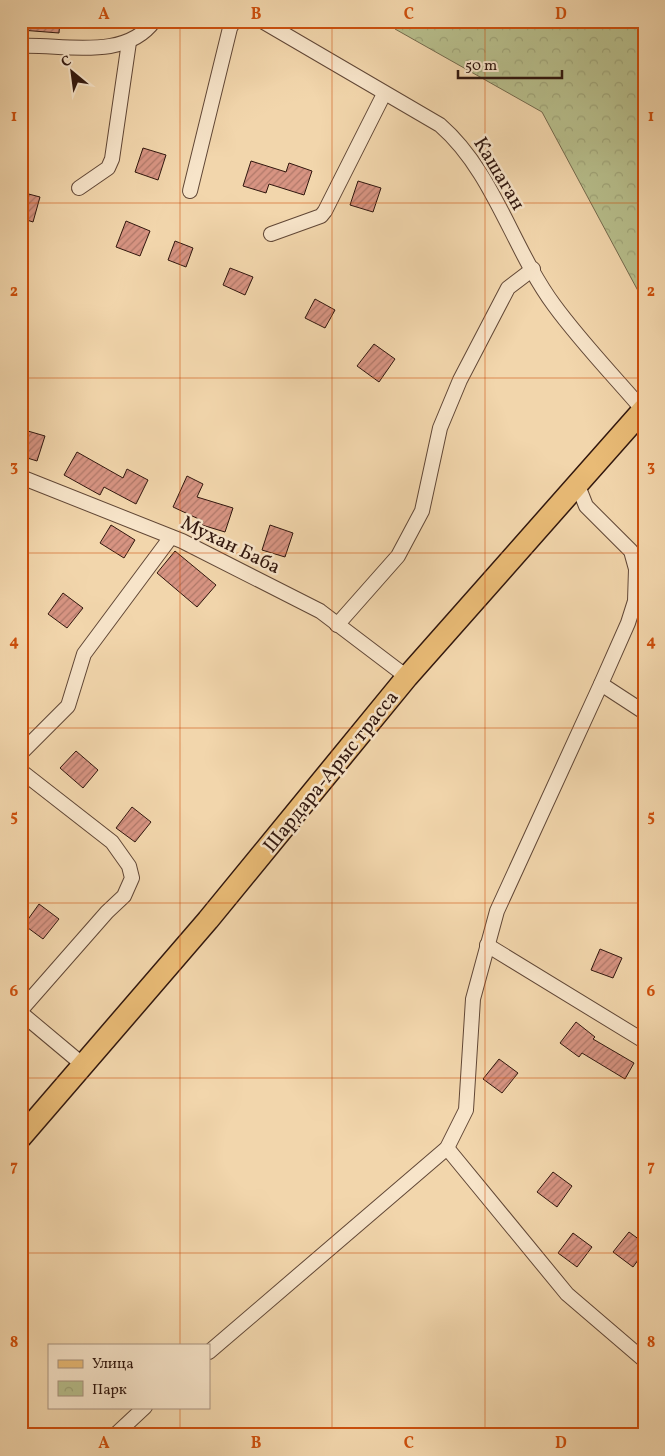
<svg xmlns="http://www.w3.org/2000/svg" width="665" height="1456" viewBox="0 0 665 1456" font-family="Vollkorn,serif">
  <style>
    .park { fill: url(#park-crowns); stroke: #746a4d }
    .building { fill: url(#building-hatch); stroke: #31170e }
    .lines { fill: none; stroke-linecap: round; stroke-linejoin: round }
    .minor-casing { stroke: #614736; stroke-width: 16 }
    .primary-casing { stroke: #31170e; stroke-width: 24 }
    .minor { stroke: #f7e4c9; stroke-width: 14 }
    .primary { stroke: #e9bb76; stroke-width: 21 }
    .grid { fill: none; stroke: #cd4f0c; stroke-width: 1; stroke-opacity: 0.55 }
    .labels { text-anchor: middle; stroke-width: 5; stroke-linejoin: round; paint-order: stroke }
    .street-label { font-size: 20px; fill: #31170e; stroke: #f7e4c9 }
    .neatline { fill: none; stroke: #cd4f0c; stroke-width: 2 }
    .grid-label { font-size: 16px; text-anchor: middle; font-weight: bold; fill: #cd4f0c }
  </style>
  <defs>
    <pattern id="park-crowns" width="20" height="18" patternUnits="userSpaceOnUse" patternTransform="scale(1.25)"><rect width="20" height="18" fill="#b7be8c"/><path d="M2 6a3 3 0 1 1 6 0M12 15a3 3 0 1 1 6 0" fill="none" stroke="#9ea378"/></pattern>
    <pattern id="building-hatch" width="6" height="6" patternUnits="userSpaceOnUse" patternTransform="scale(1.25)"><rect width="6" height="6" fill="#d79482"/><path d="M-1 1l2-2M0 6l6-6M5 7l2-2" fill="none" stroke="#af7869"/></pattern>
  </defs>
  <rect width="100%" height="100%" fill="#f2d6ac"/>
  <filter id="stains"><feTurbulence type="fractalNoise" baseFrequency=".004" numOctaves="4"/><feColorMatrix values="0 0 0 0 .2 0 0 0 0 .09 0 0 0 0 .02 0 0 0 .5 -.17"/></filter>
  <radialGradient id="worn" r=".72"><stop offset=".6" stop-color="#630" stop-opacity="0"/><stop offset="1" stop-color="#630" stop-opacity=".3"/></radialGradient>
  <path class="park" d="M400,21H644V302L542,112L395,29Z"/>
  <g class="building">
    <path d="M21,21H60L59,33L21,30Z"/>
    <path d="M143,148L166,155L158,180L135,172Z"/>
    <path d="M251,161L286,172L289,163L312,171L304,195L269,184L266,193L243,186Z"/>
    <path d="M358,181L381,188L373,212L350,205Z"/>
    <path d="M21,192L40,197L33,222L21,218Z"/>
    <path d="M126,221L150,231L140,256L116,247Z"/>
    <path d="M175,241L193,248L186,267L168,260Z"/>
    <path d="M230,268L253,277L245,295L223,285Z"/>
    <path d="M315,299L335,310L325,328L305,318Z"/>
    <path d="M374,344L395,359L379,382L357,366Z"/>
    <path d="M21,429L45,436L37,461L21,456Z"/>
    <path d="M77,452L123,478L127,469L148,480L136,504L104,487L100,495L64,475Z"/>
    <path d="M187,476L203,484L197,497L233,508L225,532L202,525L203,521L173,507Z"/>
    <path d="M111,525L135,540L124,558L100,543Z"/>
    <path d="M270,525L293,533L285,557L262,550Z"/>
    <path d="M175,551L216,585L197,607L157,573Z"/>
    <path d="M63,593L83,608L67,628L48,614Z"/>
    <path d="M76,751L98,770L83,788L60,768Z"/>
    <path d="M132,807L151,822L135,842L116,828Z"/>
    <path d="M39,904L59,919L43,939L24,925Z"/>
    <path d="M600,949L622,958L613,978L591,970Z"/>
    <path d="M576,1022L595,1037L593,1039L634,1063L625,1079L582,1053L579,1057L560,1043Z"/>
    <path d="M499,1059L518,1073L502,1093L483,1079Z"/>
    <path d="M553,1172L572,1186L557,1207L537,1192Z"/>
    <path d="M629,1232L644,1243V1252L633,1267L613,1252Z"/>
    <path d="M573,1233L592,1247L577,1267L558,1253Z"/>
  </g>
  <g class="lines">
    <g class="minor-casing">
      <g id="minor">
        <path d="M262,21L440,125C494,172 512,248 554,305C581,342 613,375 643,410"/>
        <path d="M21,46C63,44 125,61 154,21"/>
        <path d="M79,188L108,168L112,159L129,42"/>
        <path d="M190,191L230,28L234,21"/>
        <path d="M271,234L321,216L325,211L384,94"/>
        <path d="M21,477L182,541L320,611L407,677"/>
        <path d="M337,625L398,556L422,511L440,428L460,380L508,288L533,269"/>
        <path d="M601,684L644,712"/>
        <path d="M21,753L68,706L84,654L171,537"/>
        <path d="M21,771L112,842L129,866L132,878L124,896L107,912L21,1010"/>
        <path d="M487,945L644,1041"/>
        <path d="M21,1013L82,1064"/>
        <path d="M447,1148L567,1294L644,1360"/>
        <path d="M209,1352L447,1148L466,1110L473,999L497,911L601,684L628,623L635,601L636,569L631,551L586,506L577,483"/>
        <path d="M115,1435L145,1407"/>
      </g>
    </g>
    <g class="primary-casing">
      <path id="primary" d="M21,1137L208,920L407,677L644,409"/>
    </g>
    <use href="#minor" class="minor"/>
    <use href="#primary" class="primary"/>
  </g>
  <path class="grid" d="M180,21V1345M332,21V1435M485,21V1435M21,203H644M21,378H644M21,553H644M21,728H644M21,903H644M21,1078H644M21,1253H644M180,1407V1435"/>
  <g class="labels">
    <g class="street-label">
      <text transform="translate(500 173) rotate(59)" y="7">Кашаган</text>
      <text transform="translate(231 544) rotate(26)" y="7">Мухан Баба</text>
      <text transform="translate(330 771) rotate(-51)" y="7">Шардара-Арыс трасса</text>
    </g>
  </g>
  <rect width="665" height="1456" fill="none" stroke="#f2d6ac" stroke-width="55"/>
  <rect x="48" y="1344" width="162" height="65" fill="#f7e4c9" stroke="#a8927e"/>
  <rect x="58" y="1360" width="25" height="8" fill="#e9bb76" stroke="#a8927e"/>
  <text x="92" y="1368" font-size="15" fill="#31170e">Улица</text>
  <rect x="58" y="1381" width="25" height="15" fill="url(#park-crowns)" stroke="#a8927e"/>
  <text x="92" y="1394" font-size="15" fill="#31170e">Парк</text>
  <g transform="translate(72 72) rotate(331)" stroke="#f7e4c9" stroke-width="4" paint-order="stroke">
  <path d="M0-4L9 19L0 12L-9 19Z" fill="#31170e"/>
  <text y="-8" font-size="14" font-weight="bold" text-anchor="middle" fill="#31170e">С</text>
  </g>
  <path d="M458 70v8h104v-8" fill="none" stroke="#31170e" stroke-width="2.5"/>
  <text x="465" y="70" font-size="15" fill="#31170e" stroke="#f7e4c9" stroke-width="4" paint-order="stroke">50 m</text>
  <rect x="28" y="28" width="610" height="1400" class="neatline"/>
  <g class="grid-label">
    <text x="104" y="19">A</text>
    <text x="256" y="19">B</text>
    <text x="409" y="19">C</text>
    <text x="561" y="19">D</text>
    <text x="14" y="121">1</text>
    <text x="651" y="121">1</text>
    <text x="14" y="296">2</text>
    <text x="651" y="296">2</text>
    <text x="14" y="471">3</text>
    <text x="651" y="471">3</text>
    <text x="14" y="646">4</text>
    <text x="651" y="646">4</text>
    <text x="14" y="821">5</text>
    <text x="651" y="821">5</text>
    <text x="14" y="996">6</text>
    <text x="651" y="996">6</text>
    <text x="14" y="1171">7</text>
    <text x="651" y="1171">7</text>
    <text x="14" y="1347">8</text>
    <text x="651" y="1347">8</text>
    <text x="104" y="1448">A</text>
    <text x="256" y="1448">B</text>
    <text x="409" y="1448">C</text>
    <text x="561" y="1448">D</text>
  </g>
  <rect width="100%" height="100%" filter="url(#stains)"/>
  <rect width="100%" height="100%" fill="url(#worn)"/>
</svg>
